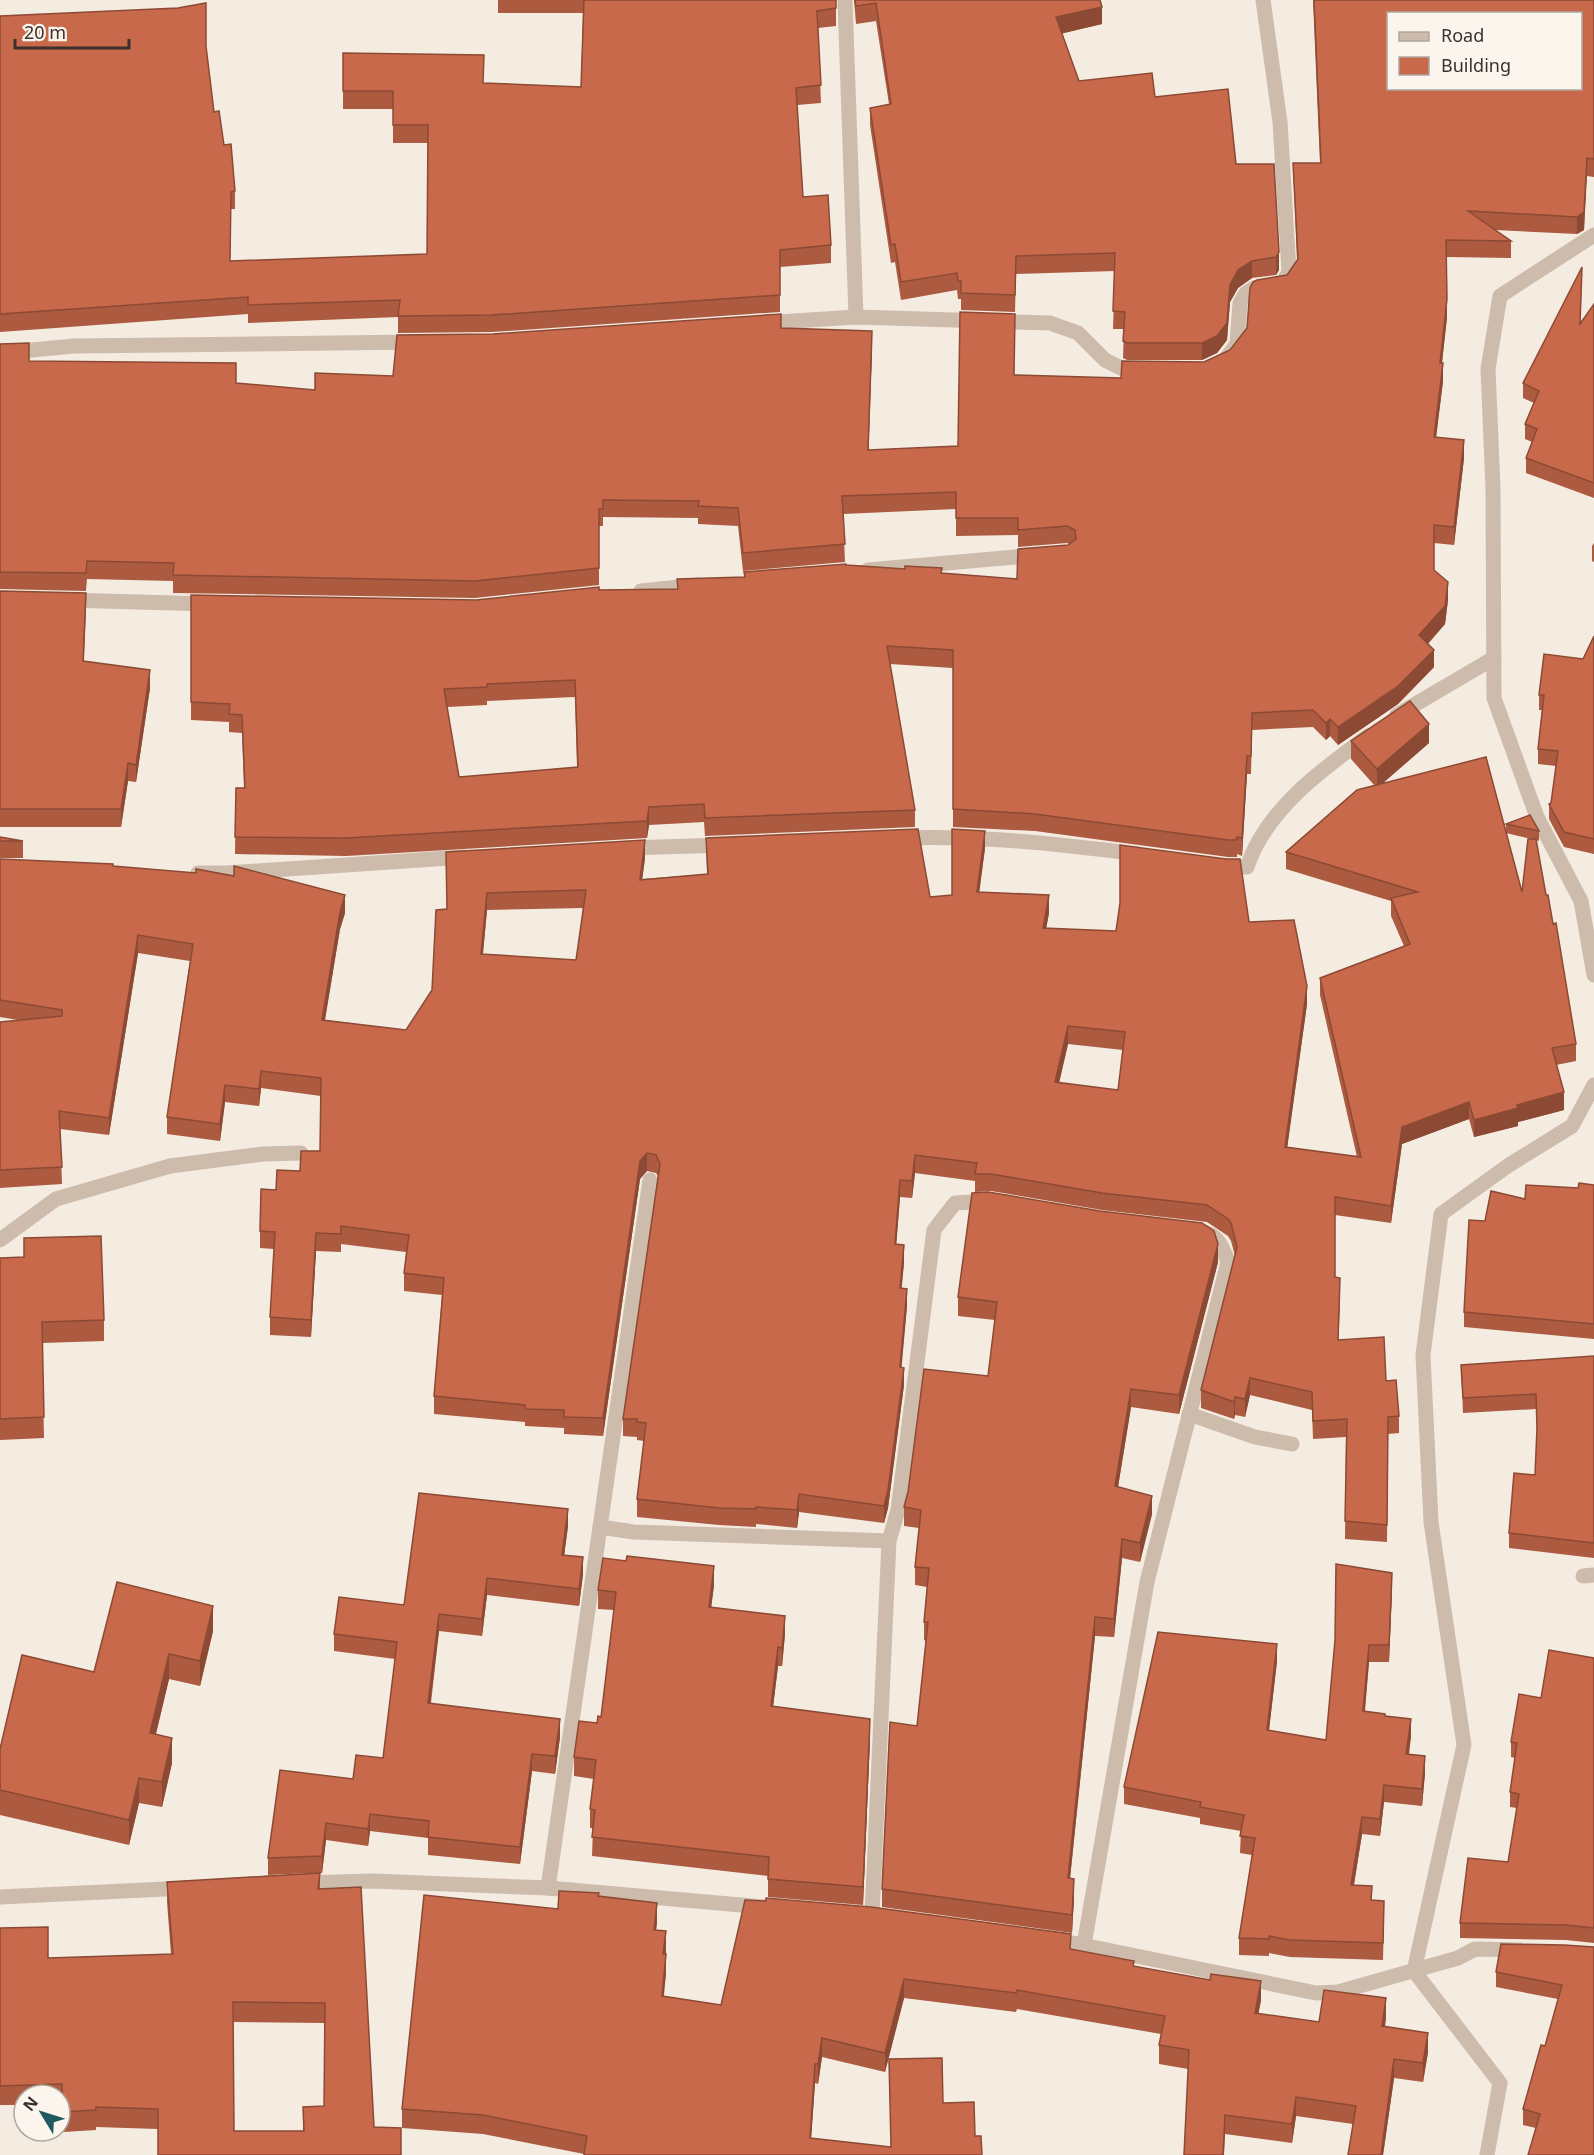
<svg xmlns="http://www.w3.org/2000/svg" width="1594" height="2155" viewBox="0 0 1594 2155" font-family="'Noto Sans',sans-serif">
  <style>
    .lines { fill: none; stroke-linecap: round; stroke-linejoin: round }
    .street { stroke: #cdbbac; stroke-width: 15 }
    .wall { fill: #ac5a40; fill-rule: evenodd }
    .shaded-wall { fill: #8c4a34 }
    .building { fill: #c8694b; stroke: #8c4a34; stroke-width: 1.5; fill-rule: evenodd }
  </style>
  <rect width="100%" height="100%" fill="#f4ebe1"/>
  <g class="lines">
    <g class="street">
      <path d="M845,0L856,317"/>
      <path d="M1594,235L1500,296L1488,369L1493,489L1494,698L1537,817L1581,901L1594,975"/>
      <path d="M761,323L856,317L1050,323L1078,333L1105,360L1125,370H1141"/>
      <path d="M0,353L74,346L417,342"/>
      <path d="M1227,357L1237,344L1240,303L1246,293L1254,288L1282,284L1289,272L1280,122L1263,0"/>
      <path d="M868,570L1038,555"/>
      <path d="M641,591L698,585"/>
      <path d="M66,600L210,604"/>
      <path d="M1397,715L1494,658"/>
      <path d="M899,838C979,835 1058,844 1138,854"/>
      <path d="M626,848L725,845"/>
      <path d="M1221,866L1247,867C1266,810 1321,770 1368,736"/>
      <path d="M198,873H227L464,857"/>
      <path d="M0,1240L56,1199L170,1166L263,1154L301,1153"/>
      <path d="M1189,1414L1255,1437L1292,1444"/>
      <path d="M600,1527L634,1532L889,1541"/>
      <path d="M1583,1576L1594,1575"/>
      <path d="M300,1883L373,1881L548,1888L764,1907"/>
      <path d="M548,1888L650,1180"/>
      <path d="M0,1897L186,1888"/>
      <path d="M872,1916L889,1541L898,1510L934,1230L955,1203L991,1201"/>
      <path d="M1073,1943L1316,1993L1338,1992L1458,1958L1475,1949L1520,1950"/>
      <path d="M1084,1945L1147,1582L1228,1262C1223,1247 1217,1233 1199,1231"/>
      <path d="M1487,2155L1500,2083L1414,1971L1464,1745L1431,1522L1423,1355L1441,1214L1509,1165L1572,1126L1594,1085"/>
    </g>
  </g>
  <g class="wall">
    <path d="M498,0H836V26L818,28L821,103L797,105L803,197L831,245V263L780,267V312L492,332L398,333V317L248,323V314L0,332V16L206,46L214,112L224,145L235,191V209H231L230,261L427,254L428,143H393V109H343V53L484,83L581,87L583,13H498Z"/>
    <path d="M854,0H1100L1102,24L1062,33L1079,81L1155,97L1236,164H1274L1279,270L1276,275L1252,278L1238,288L1230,302L1227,340L1217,353L1202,360H1127L1123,358L1124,329H1113L1115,271L1016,274L1015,312L961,310V299H958L957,290L901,300L895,262L891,263L870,125V108L889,104L876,21L856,24Z"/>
    <path d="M1313,0H1594V177L1587,176L1584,230L1577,234L1495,230L1511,241V258L1446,257L1447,317L1442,363L1443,381L1436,437L1464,458L1454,545L1434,543V570L1448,600L1445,624L1428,644L1434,667L1398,704L1338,745L1330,736L1326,740L1313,727L1252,730L1251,774H1247L1242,856L1237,854V857H1228L1035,831L953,827V668L890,664L915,810V827L705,836L704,822L649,825L647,838L346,856L235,854L236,788H244L242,733L229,732V722L191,720V595L476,600L599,590L677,589L744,577L846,565L1017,579L1069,544L1067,543L1018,547V535L956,536V509L843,514L845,562L743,571L738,526L698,524V518L603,517V526H599V585L475,598L173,593V581L87,579L86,591L0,589V344L29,361L236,383L315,390L393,376L493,334L781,328L872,349L868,450L958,446L1014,375L1121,378L1204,362L1230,350L1287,275L1297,260L1293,163H1320ZM575,697L577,767L459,777L447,707L487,705V701Z"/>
    <path d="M1582,282L1580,323L1594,304V498L1526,473V458L1532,442L1525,439V424L1534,403L1523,398V383Z"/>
    <path d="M1594,543V562L1592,561V546Z"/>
    <path d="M0,591L86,610L84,661L150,688L136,782L128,781L121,827H0Z"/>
    <path d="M1594,636V854L1564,847L1549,819V804L1551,803L1556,766L1538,764V749L1542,710H1539V695L1583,659Z"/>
    <path d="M1351,741L1429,743L1382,784L1506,832V824L1539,831V841L1536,840L1546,895L1576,1044V1061L1556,1065L1564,1110L1518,1122V1126L1474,1137L1469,1119L1402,1144L1391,1223L1335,1215V1277L1340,1295L1338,1340L1386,1381L1399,1416V1433L1388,1434L1387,1542L1345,1539L1346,1437L1313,1439L1312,1410L1250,1395L1245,1417L1235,1415L1234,1419L1201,1408V1390L1235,1256L1231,1241L1228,1236L1207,1222L1102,1210L991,1191L975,1192V1181L915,1173L912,1198L900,1197L896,1244L904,1263L901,1288L907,1306L901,1367L904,1385L888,1508L884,1523L799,1512L797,1528L756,1524V1527L719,1525L637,1517V1499L644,1441L637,1440V1437L623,1436V1419L658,1176L656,1173L647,1171L640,1179L603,1436L564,1434V1428L525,1426V1422L434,1414V1396L442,1295L404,1291V1273L406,1252L341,1244V1252L316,1251L311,1337L270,1335V1317L274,1249L260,1248V1231L276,1190L300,1171L320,1151L321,1096L261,1088L259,1106L225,1102L220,1141L167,1134V1117L190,961L138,953L109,1135L60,1129L62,1184L0,1188V1022L18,1020L0,1017V859L113,866L345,913L340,929L325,1020L406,1030L432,990L447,909L446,852L645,858L642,879L707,874L706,838L930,897L952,895L985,848L979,892L1049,913L1046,928L1116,931L1249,922L1307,1004L1287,1147L1357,1157L1320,995V978L1404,946L1391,916V901L1286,869V852L1375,786L1351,759ZM1506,833L1531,839L1522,892ZM583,908L576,960L483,954L487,910ZM1068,1044L1123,1050L1118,1090L1059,1083Z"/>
    <path d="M0,837L23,841V858H0Z"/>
    <path d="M1594,1185V1339L1464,1327V1312L1485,1221L1525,1199Z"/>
    <path d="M24,1238L104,1320V1341L42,1343L44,1438L0,1440V1258L24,1257Z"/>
    <path d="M1218,1262L1179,1414L1131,1407L1118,1487L1152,1514L1140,1562L1122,1558L1114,1637L1095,1636L1070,1879L1074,1898L1072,1933L882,1907V1889L917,1726L926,1641L924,1640V1622L927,1587L915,1585V1567L919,1528L904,1526V1507L988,1376L995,1320L958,1316V1297Z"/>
    <path d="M1594,1356V1558L1509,1548V1533L1535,1475L1537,1433L1536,1409L1463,1413L1461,1365Z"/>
    <path d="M568,1526L564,1555L583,1574L579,1606L487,1595L482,1636L439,1631L431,1703L560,1737L555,1774L532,1771L520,1864L428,1855V1838L370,1831L368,1846L326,1840L322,1873H320V1889L374,2127L401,2155L158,2129L96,2127V2130L63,2132L62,2104H60V2095H24V2105H0V1928L48,1958L171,1954L167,1902V1882L312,1873L268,1875V1858L353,1779L383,1758L395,1659L334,1651V1634L404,1605ZM233,2022L325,2023L324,2106L303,2107V2131H234Z"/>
    <path d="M714,1585L711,1607L785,1634L782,1666H778L773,1706L870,1738L863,1905L768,1897V1876L592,1856L593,1828H590V1809L594,1779L574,1776V1757L601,1717L614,1610L598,1609V1590Z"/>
    <path d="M1392,1590L1389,1662H1369L1365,1711L1385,1716L1411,1736L1409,1755L1425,1773L1422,1806L1384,1802L1380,1836L1362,1834L1354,1885L1372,1900L1384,1918L1383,1960L1290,1957L1269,1953V1956L1239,1955V1938L1252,1855L1240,1853L1241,1831L1200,1824V1818L1124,1804V1787L1277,1661L1269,1730L1326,1740Z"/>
    <path d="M213,1631L200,1686L169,1679L156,1734L172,1763L162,1807L139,1803L129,1845L0,1815V1749L94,1672Z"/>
    <path d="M1594,1658V1943L1566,1940L1460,1938V1923L1508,1862L1517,1808L1510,1807V1792L1515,1758L1511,1757V1742L1541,1698Z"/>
    <path d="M599,1896L657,1922L656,1930L666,1950V1973L663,1997L721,2005L1071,1950L1261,2000L1258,2014L1319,2022L1386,2017L1385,2027L1428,2052L1423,2082L1394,2078L1383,2155H1348L1353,2124L1296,2116L1292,2143L1225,2134L1188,2069L1159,2064V2045L1161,2034L1017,2009L1016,2012L904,1998L885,2072L822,2057L818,2084L815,2083L811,2138L891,2147L943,2103L975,2136L982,2155L584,2154L483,2134L402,2128V2109L558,1909Z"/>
    <path d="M1564,1945L1594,2155L1536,2128L1523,2125V2109L1545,2046L1558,1999L1496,1987V1972Z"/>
  </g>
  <g class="shaded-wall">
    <path d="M1102,7V24L1056,35V17Z"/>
    <path d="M1587,158L1584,230L1577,234V217Z"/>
    <path d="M1279,252V270L1276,275V257Z"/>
    <path d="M1252,261V278L1238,288L1230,302L1227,340L1217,353L1202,360V343L1230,285L1238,270Z"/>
    <path d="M1447,299V317L1440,380V363Z"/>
    <path d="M872,331V349L868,467V450Z"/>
    <path d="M1443,363V381L1434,454V437Z"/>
    <path d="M1464,440V458L1454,545V527Z"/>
    <path d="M1448,582V600L1445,624L1419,653V635Z"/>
    <path d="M1434,650V667L1398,704L1338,745V727Z"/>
    <path d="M150,670V688L136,782V765Z"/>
    <path d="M1330,719V736L1326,740V723Z"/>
    <path d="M1429,724V743L1377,788V769Z"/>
    <path d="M1247,756V774L1242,856V838Z"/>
    <path d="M128,763V781L121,827V809Z"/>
    <path d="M649,807V825L647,838V821Z"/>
    <path d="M985,831V848L977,910V892Z"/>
    <path d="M645,840V858L640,897V880Z"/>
    <path d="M487,893V910L481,972V954Z"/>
    <path d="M345,895V913L340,929L322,1037V1020L340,912Z"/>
    <path d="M1049,895V913L1043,946V928Z"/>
    <path d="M138,935V953L109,1135V1118Z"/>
    <path d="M1307,986V1004L1285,1164V1147Z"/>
    <path d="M1068,1026V1044L1055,1100V1082Z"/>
    <path d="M261,1071V1088L259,1106V1089Z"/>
    <path d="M225,1085V1102L220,1141V1124Z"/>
    <path d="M1564,1092V1110L1518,1122V1126L1474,1137V1120L1517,1105Z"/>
    <path d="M1469,1102V1119L1402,1144L1391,1223V1206L1402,1127Z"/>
    <path d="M647,1153V1171L640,1179L603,1436V1418L640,1161Z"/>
    <path d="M915,1155V1173L912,1198V1181Z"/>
    <path d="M900,1180V1197L895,1262V1244Z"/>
    <path d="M316,1233V1251L311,1337V1320Z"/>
    <path d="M1218,1244V1262L1179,1414V1395Z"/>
    <path d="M904,1245V1263L900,1306V1288Z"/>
    <path d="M1340,1278V1295L1338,1357V1340Z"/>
    <path d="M907,1289V1306L900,1385V1367Z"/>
    <path d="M904,1368V1385L888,1508L884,1523V1506Z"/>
    <path d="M1250,1378V1395L1245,1417V1399Z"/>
    <path d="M1131,1389V1407L1115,1505V1486Z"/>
    <path d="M1235,1397V1415L1234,1419V1402Z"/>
    <path d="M799,1494V1512L797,1528V1510Z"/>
    <path d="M1152,1496V1514L1140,1562V1543Z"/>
    <path d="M568,1509V1526L562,1572V1555Z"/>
    <path d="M1122,1539V1558L1114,1637V1619Z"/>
    <path d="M583,1557V1574L579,1606V1589Z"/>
    <path d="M714,1566V1585L709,1625V1607Z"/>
    <path d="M1392,1573V1590L1389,1662V1645Z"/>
    <path d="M487,1578V1595L482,1636V1619Z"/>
    <path d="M213,1606V1631L200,1686V1661Z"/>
    <path d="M439,1614V1631L428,1720V1703Z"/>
    <path d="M785,1616V1634L782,1666V1648Z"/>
    <path d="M1095,1617V1636L1068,1897V1878Z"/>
    <path d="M1277,1644V1661L1267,1747V1730Z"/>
    <path d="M1369,1645V1662L1363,1728V1711Z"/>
    <path d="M778,1647V1666L771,1724V1706Z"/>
    <path d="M169,1654V1679L150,1758V1733Z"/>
    <path d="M560,1719V1737L555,1774V1756Z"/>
    <path d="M870,1719V1738L863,1905V1887Z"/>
    <path d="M1411,1719V1736L1406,1771V1754Z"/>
    <path d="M172,1738V1763L162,1807V1782Z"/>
    <path d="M532,1754V1771L520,1864V1847Z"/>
    <path d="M1425,1756V1773L1422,1806V1789Z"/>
    <path d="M139,1778V1803L129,1845V1820Z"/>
    <path d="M1384,1785V1802L1380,1836V1819Z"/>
    <path d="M370,1814V1831L368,1846V1829Z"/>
    <path d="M1362,1817V1834L1351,1902V1885Z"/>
    <path d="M326,1823V1840L322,1873V1856Z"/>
    <path d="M1074,1879V1898L1072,1933V1915Z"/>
    <path d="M657,1903V1922L654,1949V1930Z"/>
    <path d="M666,1931V1950L663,1973V1954Z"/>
    <path d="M666,1954V1973L662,2016V1996Z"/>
    <path d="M904,1979V1998L885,2072V2053Z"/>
    <path d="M1261,1981V2000L1255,2032V2013Z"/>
    <path d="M1386,1998V2017L1382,2045V2026Z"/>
    <path d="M1428,2033V2052L1423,2082V2063Z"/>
    <path d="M822,2038V2057L818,2084V2064Z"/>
    <path d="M1394,2059V2078L1383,2155H1381Z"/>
    <path d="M815,2064V2083L810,2155V2138Z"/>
    <path d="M1296,2097V2116L1292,2143V2124Z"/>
    <path d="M1225,2115V2134L1224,2155H1223Z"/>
  </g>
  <g class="building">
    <path d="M584,0H836V8L817,11L821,85L796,88L803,197L828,195L831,245L780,250V295L492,315L398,316L400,300L248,305V297L0,314V16L178,8L206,3V46L214,112L219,111L224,145L231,144L235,191L231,192L230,261L427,254L428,125H393V91H343V53L484,55L483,83L581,87Z"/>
    <path d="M855,0H1100L1102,7L1056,17L1079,81L1152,73L1155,97L1228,89L1236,164H1274L1279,252L1276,257L1252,261L1238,270L1230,285L1227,323L1217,336L1202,343H1127L1123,341L1125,312L1113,311L1115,253L1016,256L1015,295L961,293V281H958L957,273L901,282L895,244L891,245L870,108L891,104L876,3L856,6Z"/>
    <path d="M1314,0H1594V159L1587,158L1584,212L1577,217L1468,211L1511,241L1446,240L1447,299L1440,363H1443L1434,437L1464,440L1454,527L1434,525V570L1448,582L1445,606L1419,635L1434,650L1398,686L1338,727L1330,719L1326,723L1313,710L1252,713L1251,756H1247L1242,838L1237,837V840H1228L1035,814L953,809V650L887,646L915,810L705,818L704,804L649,807L647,821L346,838L235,837L236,788H245L242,715L229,714L230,704L191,702V595L476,600L599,587V590L678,589L677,579L745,577L744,572L846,564V565L905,569V566L942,568L941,573L1017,579L1018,549L1068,545L1076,539L1075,530L1067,526L1018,530V518H956V492L842,496L845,544L743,553L738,508L698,506L699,501L603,500V509H599V568L475,581L173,575L174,563L87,561L86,573L0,572V344L29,343V361L236,363V383L315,390V373L393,376L397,335L493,334L781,314V328L872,331L868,450L958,446L960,312L1015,314L1014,375L1121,378L1122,361L1204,362L1230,350L1247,328L1250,288L1253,282L1257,280L1287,275L1298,259L1293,163H1321ZM1389,14H1581V88H1389ZM575,680L578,767L459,777L444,689L487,687V684Z"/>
    <path d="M1582,267L1580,324L1594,304V483L1526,458L1537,429L1525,424L1539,391L1523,383Z"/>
    <path d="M0,591L86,593L83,661L150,670L136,765L128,763L121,809H0Z"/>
    <path d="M1594,636V839L1564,832L1549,804L1551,803L1558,751L1538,749L1544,695H1539L1544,654L1583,659Z"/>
    <path d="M1410,701L1429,724L1377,769L1351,741Z"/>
    <path d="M1486,757L1522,892L1528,839H1536L1546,895H1548L1553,924L1556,923L1576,1044L1552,1048L1564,1092L1517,1105L1518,1108L1474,1120L1469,1102L1402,1127L1391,1206L1335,1197V1277L1340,1278L1338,1340L1384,1337L1386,1381L1396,1380L1399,1416L1388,1417L1387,1525L1345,1521L1347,1419L1313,1421L1312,1392L1250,1378L1245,1399L1235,1397L1234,1402L1201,1390L1237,1247L1231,1223L1228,1219L1207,1205L1102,1193L991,1174H975L977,1163L915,1155L912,1181L900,1180L895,1244L904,1245L900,1288L907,1289L900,1367L904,1368L888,1490L884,1506L799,1494L797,1510L756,1507V1509L719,1508L637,1499L646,1423L637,1422V1419H623L660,1164L656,1155L647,1153L640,1161L603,1418L564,1417V1410L525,1409V1405L434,1396L444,1278L404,1273L409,1235L341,1226V1234L316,1233L311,1320L270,1317L275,1232L260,1231L261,1189L276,1190L277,1170L300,1171L301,1151H320L321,1078L261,1071L259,1089L225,1085L220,1124L167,1117L193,944L138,935L109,1118L59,1111L62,1167L0,1170V1022L62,1016V1010L0,1000V859L113,864V866L196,873V869L234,876V866L345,895L340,912L322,1020L406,1030L432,990L436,910L447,909L446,852L645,840L640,880L708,874L706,838L918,829L930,897L952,895V829L985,831L977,892L1049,895L1043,928L1116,931L1120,903V845L1226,859H1240L1249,922L1294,920L1307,986L1285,1147L1361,1157L1320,978L1410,944L1391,898L1418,892L1286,852L1357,790ZM586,890L576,960L481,954L487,893ZM1068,1026L1125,1032L1118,1090L1055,1082Z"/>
    <path d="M1530,815L1539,831L1506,824Z"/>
    <path d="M0,837L23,841H0Z"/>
    <path d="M1579,1183L1594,1185V1324L1464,1312L1469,1220L1485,1221L1491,1191L1525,1199L1526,1185L1578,1188Z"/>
    <path d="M988,1192L1100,1211L1202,1223L1214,1231L1218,1244L1179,1395L1131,1389L1115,1486L1152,1496L1140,1543L1122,1539L1114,1619L1095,1617L1068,1878L1074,1879L1072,1915L882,1889L890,1722L917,1726L928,1622H924L929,1568L915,1567L921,1510L904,1507L908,1492L924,1369L988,1376L997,1302L958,1297L972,1193Z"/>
    <path d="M101,1236L104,1320L42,1322L44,1417L0,1419V1258L24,1257V1238Z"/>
    <path d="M1594,1356V1543L1509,1533L1514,1473L1535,1475L1537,1428L1536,1394L1463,1398L1461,1365Z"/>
    <path d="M419,1493L568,1509L562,1555L583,1557L579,1589L487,1578L482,1619L439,1614L428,1703L560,1719L555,1756L532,1754L520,1847L428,1837L429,1821L370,1814L368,1829L326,1823L322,1856L268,1858L280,1770L353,1779L356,1755L383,1758L397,1642L334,1634L339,1597L404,1605Z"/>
    <path d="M627,1556L714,1566L709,1607L785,1616L782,1648L778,1647L771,1706L870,1719L863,1887L768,1879L769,1857L592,1837L595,1810L590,1809L596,1760L574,1757L579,1721L597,1723L598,1716L601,1717L616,1592L598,1590L603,1558L626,1561Z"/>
    <path d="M1336,1564L1392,1573L1389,1645H1369L1363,1711L1385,1714V1716L1411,1719L1406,1754L1425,1756L1422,1789L1384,1785L1380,1819L1362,1817L1351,1885L1372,1886L1371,1900L1384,1901L1383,1943L1290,1940L1269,1936V1939L1239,1938L1255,1838L1240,1836L1244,1815L1200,1807L1201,1802L1124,1787L1158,1632L1277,1644L1267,1730L1326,1740L1335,1640Z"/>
    <path d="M117,1582L213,1606L200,1661L169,1654L150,1733L172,1738L162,1782L139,1778L129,1820L0,1790V1749L22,1655L94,1672Z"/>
    <path d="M1549,1650L1594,1658V1928L1566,1925L1460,1923L1468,1858L1508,1862L1519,1794L1510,1792L1517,1743L1511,1742L1519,1694L1541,1698Z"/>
    <path d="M320,1873L318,1889L361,1887L374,2127L401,2128V2155H158V2109L96,2107V2110L63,2112L62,2084L0,2086V1928L48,1927V1958L173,1954L167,1882ZM233,2002L325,2003L324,2106L303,2107L304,2131H234Z"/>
    <path d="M559,1891L599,1893L598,1896L657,1903L654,1930L666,1931L663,1954H666L662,1996L721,2005L745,1900L766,1901V1898L871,1907L1071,1934L1070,1949L1134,1961L1133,1966L1210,1980L1211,1974L1261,1981L1255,2013L1319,2022L1324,1990L1386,1998L1382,2026L1428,2033L1423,2063L1394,2059L1381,2155H1348L1356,2106L1296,2097L1292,2124L1225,2115L1223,2155H1184L1189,2050L1159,2045L1165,2016L1017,1990L1016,1993L904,1979L885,2053L822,2038L818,2064H815L810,2138L891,2147L889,2059L942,2058L943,2103L974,2102L975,2136H981L982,2155H584L587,2136L483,2115L402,2109L424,1895L558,1909Z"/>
    <path d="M1501,1944L1564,1945L1594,1947V2155H1528L1540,2114L1523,2109L1541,2045L1545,2046L1562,1985L1496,1972Z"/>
  </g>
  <rect x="1387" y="12" width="195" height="78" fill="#fbf5ee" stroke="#aea6a0" stroke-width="1.5"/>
  <rect x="1399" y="32" width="30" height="9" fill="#cdbbac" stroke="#aea6a0" stroke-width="1.5"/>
  <text x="1441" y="42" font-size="18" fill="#3b302b">Road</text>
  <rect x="1399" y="57" width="30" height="18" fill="#c8694b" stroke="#aea6a0" stroke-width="1.5"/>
  <text x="1441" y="72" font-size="18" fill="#3b302b">Building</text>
  <g transform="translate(42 2113) rotate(308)"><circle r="28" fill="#fbf5ee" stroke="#aea6a0" stroke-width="1.5"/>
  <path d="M0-4.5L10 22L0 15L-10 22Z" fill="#1f5a5e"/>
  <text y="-9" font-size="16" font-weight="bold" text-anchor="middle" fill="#3b302b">N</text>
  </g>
  <path d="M15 39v9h114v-9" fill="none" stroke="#3b302b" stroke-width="3"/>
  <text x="24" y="39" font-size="18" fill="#3b302b" stroke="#fbf5ee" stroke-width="4.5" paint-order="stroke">20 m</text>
</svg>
